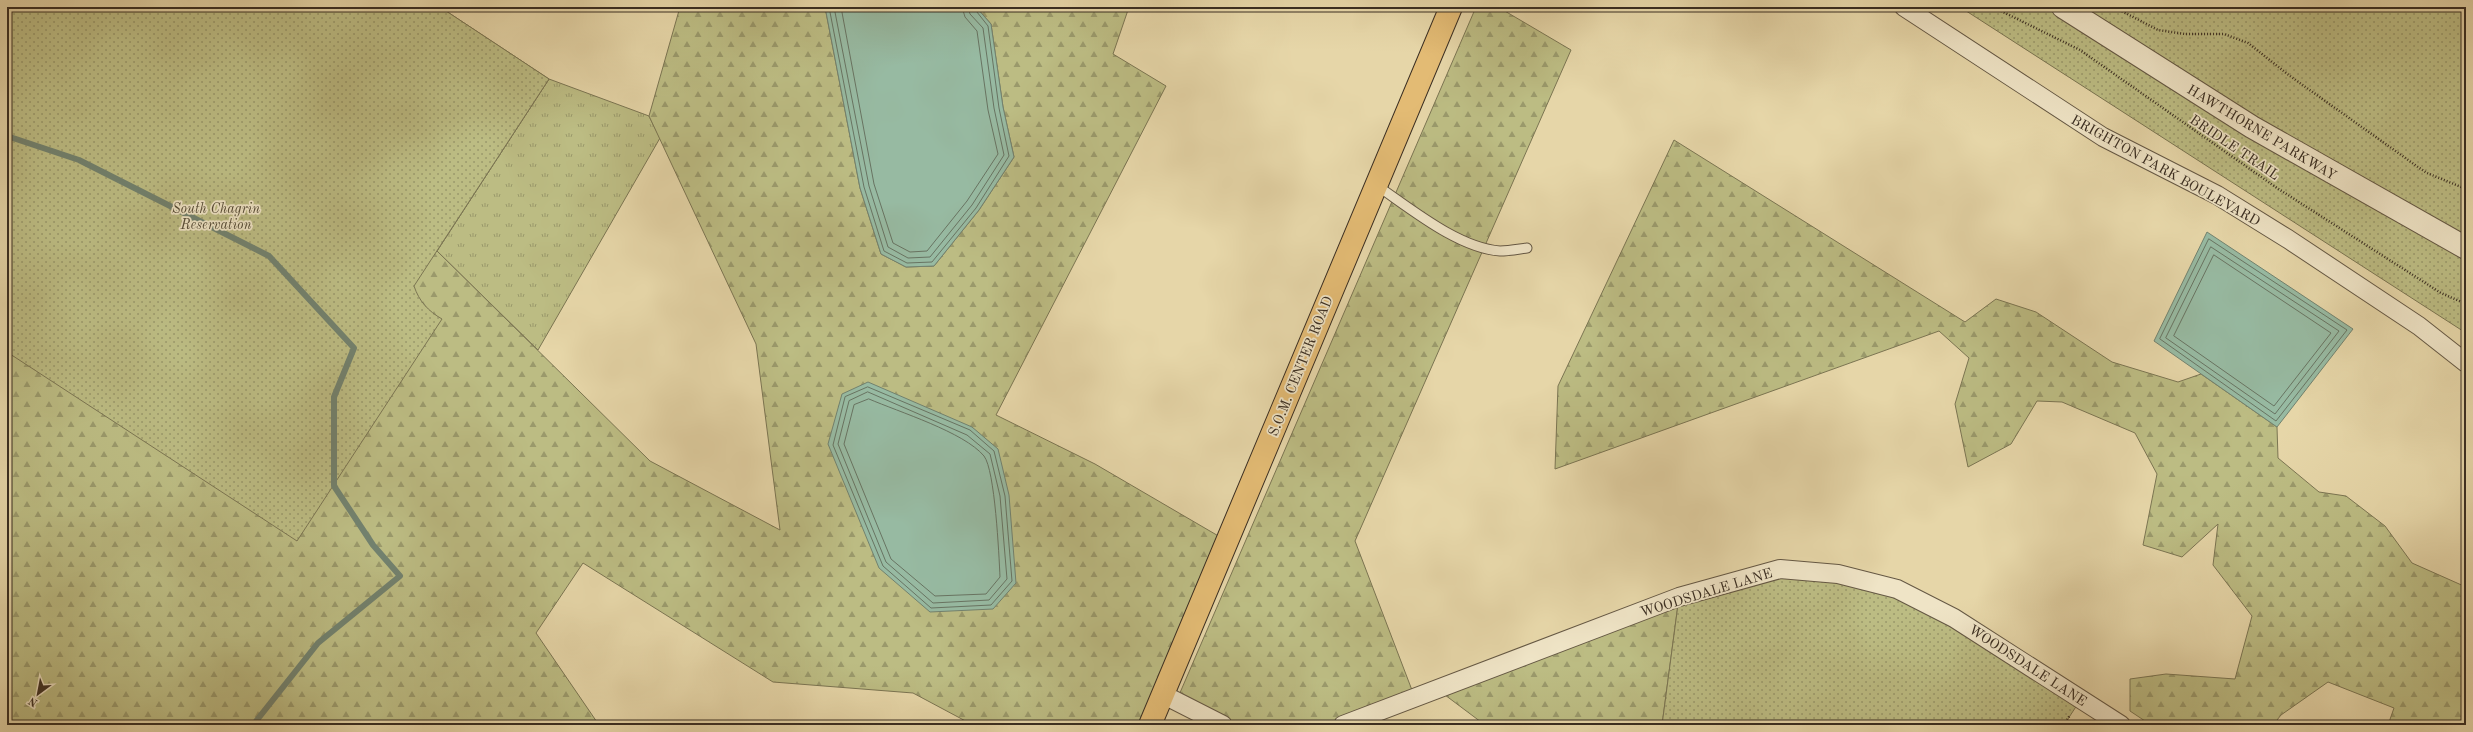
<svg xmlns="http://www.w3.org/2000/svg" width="2473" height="732" viewBox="0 0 2473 732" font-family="'Old Standard TT',serif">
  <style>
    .grass { fill: url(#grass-tufts); stroke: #7b7552 }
    .forest { fill: url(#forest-firs); stroke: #7b7552 }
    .park { fill: url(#park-dots); stroke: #7b7552 }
    .water { fill: #97baa2; stroke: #72826f }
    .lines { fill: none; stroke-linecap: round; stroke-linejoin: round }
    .shore { stroke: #687462; stroke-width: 1 }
    .stream { stroke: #72826f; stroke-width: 6 }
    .service-casing { stroke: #655844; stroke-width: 11 }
    .minor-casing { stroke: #655844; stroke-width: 20 }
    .tertiary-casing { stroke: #655844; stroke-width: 24 }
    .primary-casing { stroke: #3a2e22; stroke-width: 24 }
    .path { stroke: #3a2e22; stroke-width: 2.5; stroke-dasharray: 1 2; stroke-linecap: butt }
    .service { stroke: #efe4c6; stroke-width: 9 }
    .minor { stroke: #efe4c6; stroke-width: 18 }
    .tertiary { stroke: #efe4c6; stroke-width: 22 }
    .primary { stroke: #e3bb74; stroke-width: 22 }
    .labels { text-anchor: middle; stroke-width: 3.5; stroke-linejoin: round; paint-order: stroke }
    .street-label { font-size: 14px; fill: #3a2e22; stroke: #efe4c6 }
    .park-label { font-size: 14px; font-style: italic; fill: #544a35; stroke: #efe4c6 }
  </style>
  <defs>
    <pattern id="grass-tufts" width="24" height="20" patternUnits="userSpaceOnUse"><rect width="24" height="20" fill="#bcbc83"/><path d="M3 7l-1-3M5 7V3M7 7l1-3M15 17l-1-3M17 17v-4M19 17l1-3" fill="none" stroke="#9a996b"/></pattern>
    <pattern id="forest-firs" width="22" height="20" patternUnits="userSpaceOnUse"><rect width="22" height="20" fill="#bcbc83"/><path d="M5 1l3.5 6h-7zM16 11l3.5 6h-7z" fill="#9a996b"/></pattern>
    <pattern id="park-dots" width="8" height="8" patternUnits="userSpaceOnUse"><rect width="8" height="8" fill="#bcbc83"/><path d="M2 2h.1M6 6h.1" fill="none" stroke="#9a996b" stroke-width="1.8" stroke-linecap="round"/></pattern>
  </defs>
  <rect width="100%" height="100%" fill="#e6d6a8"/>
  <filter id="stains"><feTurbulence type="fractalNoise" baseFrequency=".005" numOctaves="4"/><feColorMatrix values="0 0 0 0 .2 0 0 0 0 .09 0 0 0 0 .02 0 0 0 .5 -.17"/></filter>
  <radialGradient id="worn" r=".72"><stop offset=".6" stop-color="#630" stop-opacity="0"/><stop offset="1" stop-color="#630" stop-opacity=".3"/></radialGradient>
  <path class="grass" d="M549,79L649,116L660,138L538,350L437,251Z"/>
  <g class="forest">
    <path d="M7,7H440L549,79L437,251L650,461L780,530L756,344L649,116L680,7H825L860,188L881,254L906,267L934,266L979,210L1014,157L1003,107L991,24L976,7H1129L1113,54L1166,86L996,415L1095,464L1227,541L1150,725H973L913,693L773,682L583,563L536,633L599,725H7Z"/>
    <path d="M1476,7H1498L1571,50L1355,541L1415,698L1343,725H1223L1176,702Z"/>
    <path d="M1674,140L1965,322L1996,299L2036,312L2112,362L2178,382L2201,374L2277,427L2278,458L2319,492L2346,496L2385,526L2412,563L2466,587L2465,725H2388L2394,708L2328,682L2281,715L2273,725H2151L2130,711V679L2166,674L2235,679L2252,616L2213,565L2218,524L2182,557L2143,545L2157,474L2135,433L2062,402L2037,401L2011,444L1968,467L1955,404L1969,358L1939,331L1555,469L1558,386Z"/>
    <path d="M1679,597L1662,725H1485L1437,689Z"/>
  </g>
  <g class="park">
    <path d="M7,7H440L549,79L414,286C419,301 428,311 442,319L297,541L7,352Z"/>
    <path d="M1960,7H2466V333Z"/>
    <path d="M1780,569L1897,589L2081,699L2064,725H1662L1679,597Z"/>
  </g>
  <g class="water">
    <path d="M825,7H976L991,24L1003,107L1014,157L979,210L934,266L906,267L881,254L860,188Z"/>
    <path d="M2207,232L2353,329L2277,427L2154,341Z"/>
    <path d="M868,382L972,427L998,449L1009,495L1016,583L993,609L930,612L879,568L828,444L842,394Z"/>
  </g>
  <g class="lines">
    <g class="shore">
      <path d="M829,7L864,187L884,251L907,263L932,262L976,208L1009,156L999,108L988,26L973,7"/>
      <path d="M834,7L869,186L888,247L908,258L930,257L972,205L1004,155L994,108L983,28L970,14L968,7"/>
      <path d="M841,7L874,184L893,243L910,252L927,251L967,201L998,154L988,110L977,31L965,17L962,7"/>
      <path d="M2209,239L2347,330L2276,421L2160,339Z"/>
      <path d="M2211,247L2339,331L2275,414L2166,338Z"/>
      <path d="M2214,255L2331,333L2274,406L2174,336Z"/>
      <path d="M868,387L970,430L994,451L1005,496L1012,581L991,605L931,608L883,566L833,445L845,397Z"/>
      <path d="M868,392L967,435L990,454L1000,496L1007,579L989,600L933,603L886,562L838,444L849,401Z"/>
      <path d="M869,399C899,412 964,432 984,456C995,470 999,555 1000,577L986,594L935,596L891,559L844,444L854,405Z"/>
    </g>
    <path class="stream" d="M7,136L79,160L269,256L354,348L334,397V486L373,545L400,576L318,643L253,725"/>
    <g class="service-casing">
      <path id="service" d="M1376,185C1410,208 1458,248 1500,251C1509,251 1519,249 1527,248"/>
    </g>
    <g class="minor-casing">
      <g id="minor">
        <path d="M1904,7L2103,137L2217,195L2288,239L2419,326L2466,363"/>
        <path d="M1164,695L1223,725"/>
        <path d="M1343,725L1679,597L1780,569L1838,574L1897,589L1954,618L2121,725"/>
      </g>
    </g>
    <g class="tertiary-casing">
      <path id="tertiary" d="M2063,7L2252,127L2466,248"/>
    </g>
    <g class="primary-casing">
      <path id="primary" d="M1150,725L1451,7"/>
    </g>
    <g class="path">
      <path d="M1993,7L2080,50L2277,188L2441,293L2466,304"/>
      <path d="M2114,7L2158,30L2185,34H2224L2248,43L2290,76L2418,167L2427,173L2466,189"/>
      <path d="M2064,725L2070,715"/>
    </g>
    <use href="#service" class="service"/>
    <use href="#minor" class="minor"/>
    <use href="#tertiary" class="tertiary"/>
    <use href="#primary" class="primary"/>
  </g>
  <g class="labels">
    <g class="street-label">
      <text transform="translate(2262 132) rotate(31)" y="5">HAWTHORNE PARKWAY</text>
      <text transform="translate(2235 147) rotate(34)" y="5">BRIDLE TRAIL</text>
      <text transform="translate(2166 170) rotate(29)" y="5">BRIGHTON PARK BOULEVARD</text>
      <text transform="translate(1300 366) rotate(-68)" y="5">S.O.M. CENTER ROAD</text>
      <text transform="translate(1706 592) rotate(-17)" y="5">WOODSDALE LANE</text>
      <text transform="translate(2028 665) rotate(33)" y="5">WOODSDALE LANE</text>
    </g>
    <g class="park-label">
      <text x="216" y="213">South Chagrin<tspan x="216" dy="16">Reservation</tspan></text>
    </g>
  </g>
  <rect width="2473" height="732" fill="none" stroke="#e6d6a8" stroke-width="24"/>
  <rect x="8" y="8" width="2457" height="716" fill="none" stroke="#3a2e22" stroke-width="2"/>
  <rect x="12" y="12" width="2449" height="708" fill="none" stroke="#3a2e22"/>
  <g transform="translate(38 694) rotate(212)" stroke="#efe4c6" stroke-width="3" paint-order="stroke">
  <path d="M0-3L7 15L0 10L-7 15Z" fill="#3a2e22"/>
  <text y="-6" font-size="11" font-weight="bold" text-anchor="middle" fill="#3a2e22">N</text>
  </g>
  <rect width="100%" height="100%" filter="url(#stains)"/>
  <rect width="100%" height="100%" fill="url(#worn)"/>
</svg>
